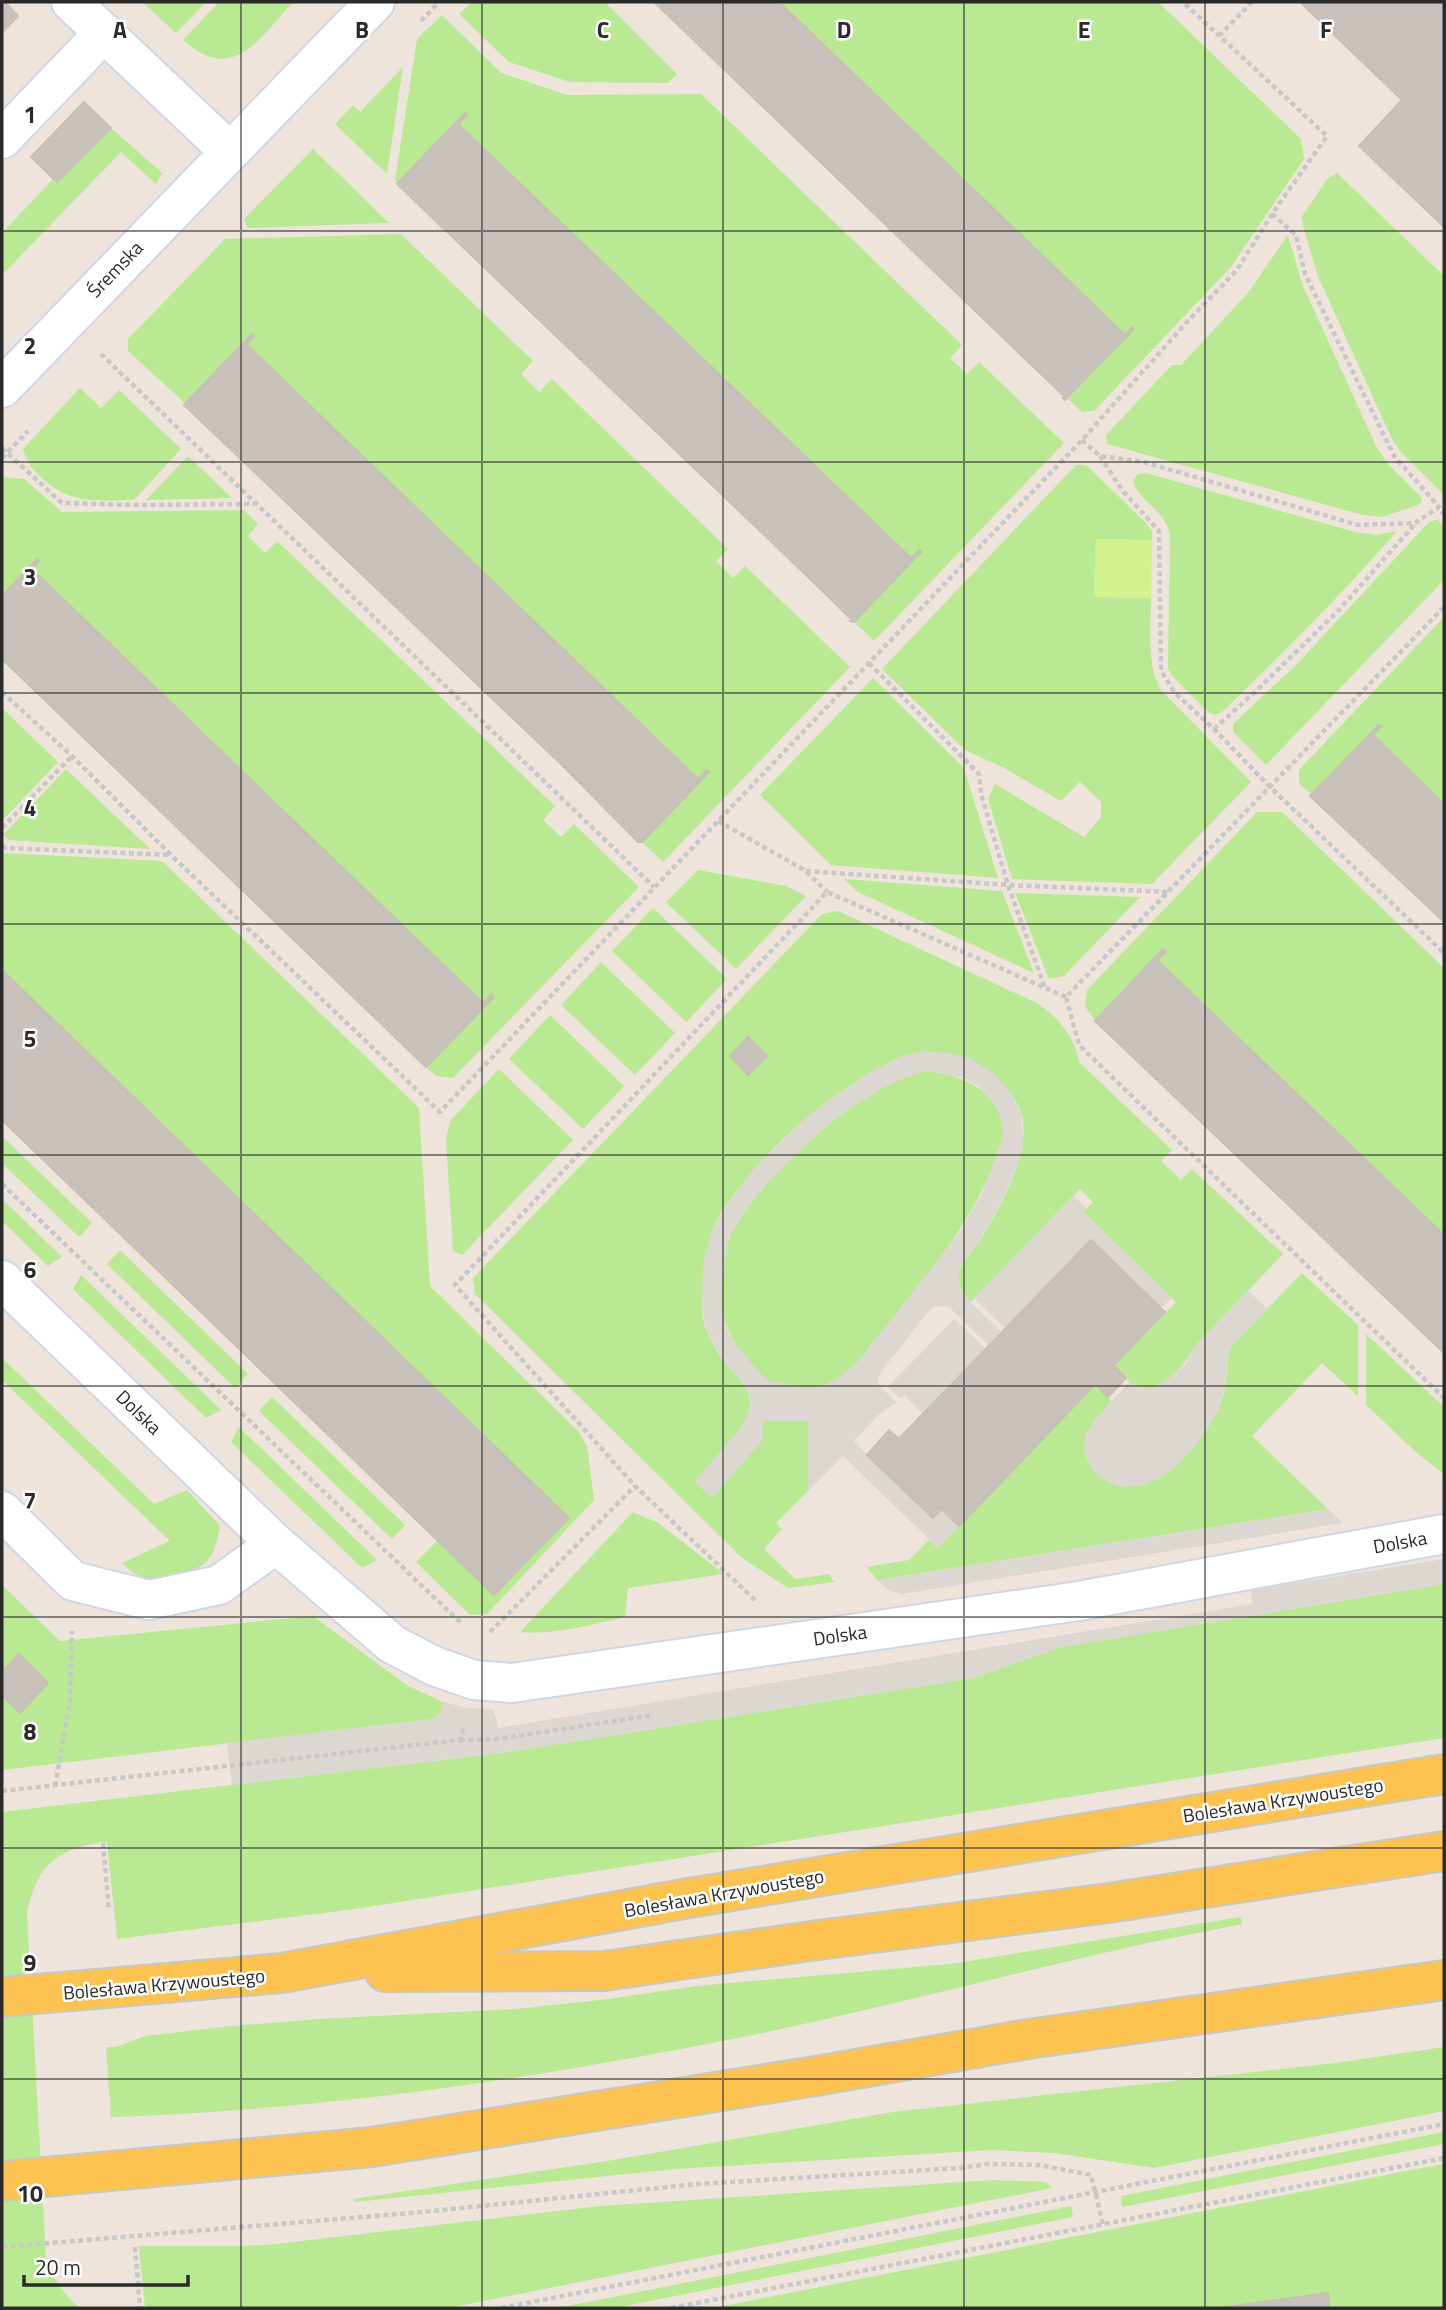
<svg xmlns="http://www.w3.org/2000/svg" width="1446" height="2310" viewBox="0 0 1446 2310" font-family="'Titillium Web',sans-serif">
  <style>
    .green { fill: #b9e992 }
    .pitch { fill: #d1f28d }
    .plaza { fill: #ddd7d2; fill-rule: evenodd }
    .building { fill: #c9c1bb; stroke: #c9c0b4; stroke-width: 2 }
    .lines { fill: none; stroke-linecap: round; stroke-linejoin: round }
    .minor-casing { stroke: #d0d6e5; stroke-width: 42 }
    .major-casing { stroke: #c8c8c8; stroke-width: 42 }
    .path { stroke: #c8c8c8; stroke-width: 4.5; stroke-dasharray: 5 3.5; stroke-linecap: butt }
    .minor { stroke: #fff; stroke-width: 38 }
    .major { stroke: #fdc350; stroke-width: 38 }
    .grid { fill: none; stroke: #2a2a2a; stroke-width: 2; stroke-opacity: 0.55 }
    .labels { text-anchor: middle; stroke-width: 5; stroke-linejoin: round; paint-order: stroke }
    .street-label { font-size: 19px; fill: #2a2a2a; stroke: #fff }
    .grid-label { font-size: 23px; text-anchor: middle; font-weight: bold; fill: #2a2a2a; stroke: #fff; stroke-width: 5; stroke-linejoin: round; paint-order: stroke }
  </style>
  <rect width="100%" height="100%" fill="#eee4db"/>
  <g class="green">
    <path d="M142,2H206L176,33Z"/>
    <path d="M219,2H293C259,39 233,85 183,40Z"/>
    <path d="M472,2H605L677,74L668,83L570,82L509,62L459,14Z"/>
    <path d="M779,2H1158L1301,139L1304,159L1231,267L1094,411L1082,412L1068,399L1134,328L1132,327L1125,335Z"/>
    <path d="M442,15L501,73L567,95L701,94L962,345L950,358L967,374L979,362L1064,443L874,641L854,622L920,551L918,550L911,558L458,124L467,115L465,113L398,183L395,180L417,39Z"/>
    <path d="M403,67L387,174L335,124L353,105L360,112Z"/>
    <path d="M111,128L162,173L156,184L121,152L2,275V233L54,178L58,182Z"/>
    <path d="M313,149L389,223L248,228L244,219Z"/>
    <path d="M1337,173L1444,276V493H1442L1401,452L1392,439L1317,274L1301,218L1328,178Z"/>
    <path d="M401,234L533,361L521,374L539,392L552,379L728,549L716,561L733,578L745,566L850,667L663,862L642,842L709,772L707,770L698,779L247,345L254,337L253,335L186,404L128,351V339L225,239Z"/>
    <path d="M1288,235L1303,286L1377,448L1388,464L1420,496L1422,501L1418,505L1382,517L1363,515L1107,444L1106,435L1172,365H1181L1247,294Z"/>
    <path d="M80,388L101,408L119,390L181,449L134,500C96,500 74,505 44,480C32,470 28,464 23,449Z"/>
    <path d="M188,456L232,498L146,500Z"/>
    <path d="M1076,465H1086L1146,523L1152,532V540L1096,539L1094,597L1151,598C1151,630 1146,662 1161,690L1251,782L1152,884L1012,879L988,799L995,784L1084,837L1101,817V802L1080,782L1061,801L1004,768L965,750L882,669Z"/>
    <path d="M1146,473L1355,532L1376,535L1397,531C1341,595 1283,654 1222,712L1215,715L1208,712L1174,678L1168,668L1170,535C1165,509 1139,502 1133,481L1138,474Z"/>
    <path d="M2,477L24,479L62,512L244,510L258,524L248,536L265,553L277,541L555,806L543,820L561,837L574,824L639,887L453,1078L436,1076L426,1067L494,997L483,1003L32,569L37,559L2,596Z"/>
    <path d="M1434,520H1438L1444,526V580L1266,765L1233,732V724L1296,665L1429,522Z"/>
    <path d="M1444,617V804L1373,735L1380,727L1379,725L1312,795L1299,783V770Z"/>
    <path d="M873,678L964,768L998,878L831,865L760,795Z"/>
    <path d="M2,708L58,762L2,821Z"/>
    <path d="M66,769L150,849L9,840L3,835Z"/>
    <path d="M1257,812H1282L1444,968V1235L1157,960L1163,949L1095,1021L1085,1006L1087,990Z"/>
    <path d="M2,853L162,861L419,1108L430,1286L578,1431L587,1446L594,1500L487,1614L470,1615L416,1562L438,1540L494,1595L569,1518L2,970Z"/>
    <path d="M698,870L786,886L806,896L736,969L666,902Z"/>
    <path d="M844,879L1002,891L1034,973L858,892Z"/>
    <path d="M1015,893L1140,897L1064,976L1049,979Z"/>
    <path d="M653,908L727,979L686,1022L612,951Z"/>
    <path d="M838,911L1037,1003C1060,1019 1073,1035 1080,1063L1172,1150L1161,1161L1181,1180L1192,1169L1283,1254L1197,1344C1187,1361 1162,1397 1139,1387C1129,1383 1121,1374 1114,1366L1176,1302L1083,1212L1093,1202L1080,1189L971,1302C961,1293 955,1281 960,1268C964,1259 973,1251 979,1242C999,1210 1033,1151 1021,1112C1019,1106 1014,1099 1011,1093L902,1056C840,1087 785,1130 742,1185C731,1198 719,1213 713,1229C707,1242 708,1262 706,1276C705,1287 700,1302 702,1313C704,1330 714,1348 724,1361C734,1375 751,1386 750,1405C749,1428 710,1464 695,1482L763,1421H808V1491L776,1523L782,1529L764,1549L795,1579L829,1574L834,1582L788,1588L742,1558L475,1294L473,1278L822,914Z"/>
    <path d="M601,962L675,1033L635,1075L561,1005Z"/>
    <path d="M550,1015L624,1086L583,1129L509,1059Z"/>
    <path d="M499,1069L573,1140L462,1255L453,1251L446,1139L450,1121Z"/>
    <path d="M926,1071C962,1074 1005,1092 1003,1136C1002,1148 996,1161 991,1171C961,1243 904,1302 857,1363C847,1372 835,1383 822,1386C807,1390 784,1388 770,1381C747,1368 725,1332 721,1307C718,1286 722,1260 729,1239C740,1206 784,1165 809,1142C843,1111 882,1081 926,1071Z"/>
    <path d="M2,1136L92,1223L79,1237L2,1163Z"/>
    <path d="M2,1199L62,1257L48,1266L2,1221Z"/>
    <path d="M120,1250L248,1374L235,1388L107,1264Z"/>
    <path d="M1302,1273L1358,1325V1396L1322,1363L1252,1436L1328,1509L877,1580L867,1567L909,1560L929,1540L938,1548L1096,1385L1112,1401L1094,1421L1178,1465C1198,1442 1221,1416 1226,1384C1228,1371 1226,1359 1231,1346Z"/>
    <path d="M81,1275L221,1410L206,1418L73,1289Z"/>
    <path d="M1366,1334L1444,1407V1474L1418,1454L1366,1405Z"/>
    <path d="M2,1358L154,1504L187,1490L220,1526C214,1561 206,1569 172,1576C147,1581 141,1581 122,1563L170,1541L2,1380Z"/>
    <path d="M272,1397L405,1525L392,1539L259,1411Z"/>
    <path d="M239,1427L377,1560L362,1568L231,1442Z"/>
    <path d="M633,1512L658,1523L724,1574L628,1588L625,1617C590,1625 555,1635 520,1632Z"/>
    <path d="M1444,1584V1738L355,1909L117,1939L107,1842C59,1847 37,1864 27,1912L46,2260C55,2279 63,2295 80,2308H2V1812L501,1753L973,1678L1061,1647Z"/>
    <path d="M2,1585L60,1641L313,1616L408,1686L443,1702C442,1711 441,1715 433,1719L2,1770Z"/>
    <path d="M1241,1917L1242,1924C1193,1934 1144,1943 1095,1955C983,1981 871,2010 758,2034C546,2077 328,2110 111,2117L106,2047H116L145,2036L231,2026L318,2019L516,2009L609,1999L696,1986L950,1964Z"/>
    <path d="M1444,2047V2111L1154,2168L1054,2153L992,2150L675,2169L355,2202L354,2199L607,2161L893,2112L1335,2063Z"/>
    <path d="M1444,2132V2144L1122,2207L1121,2196Z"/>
    <path d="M1444,2164V2308H713L1411,2170Z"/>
    <path d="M993,2180L1046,2182L1052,2188L449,2308H145L139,2246H246L276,2244L600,2206Z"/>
    <path d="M1071,2206L1073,2217L615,2308H558Z"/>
  </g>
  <path class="pitch" d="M1096,539L1152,540L1151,598L1094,597Z"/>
  <g class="plaza">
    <path d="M923,1051L948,1053L969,1058L992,1072L1011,1093L1021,1114L1023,1139L1018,1164L1001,1203L978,1243L960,1267L958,1277L960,1289L967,1299L1001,1331L988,1345L949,1307L935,1306L928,1312L880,1373L878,1380L880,1386L897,1403L878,1415L854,1441L867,1454L889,1430L898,1438L884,1454L959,1526L938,1548L843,1456L808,1491V1421H763L762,1441L712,1498L694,1482L743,1425L750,1407V1396L745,1386L724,1361L709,1337L702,1312L703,1263L712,1230L730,1200L753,1170L809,1115L870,1072L902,1056ZM926,1071L961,1077L980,1087L995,1104L1001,1120L1003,1137L983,1192L960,1232L857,1363L840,1377L823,1386L805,1388L770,1381L761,1374L739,1349L727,1330L721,1307V1289L729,1237L746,1210L767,1183L822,1130L850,1108L881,1089L908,1076Z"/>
    <path d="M1074,1196L1086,1208L1083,1212L1172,1298L1161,1308L1091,1240L1005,1328L974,1298Z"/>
    <path d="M1248,1291L1268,1309L1231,1346L1227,1358L1226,1385L1217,1413L1200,1440L1178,1465L1160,1478L1141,1486L1119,1487L1100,1478L1090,1467L1084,1452L1085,1436L1094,1421L1130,1382L1142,1389H1151L1174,1375L1187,1362L1197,1344Z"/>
    <path d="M954,1319L985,1348L922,1413L904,1395L901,1399L888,1387Z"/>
    <path d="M1328,1509L1343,1523L902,1594L890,1591L877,1580Z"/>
    <path d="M1444,1559V1584L1062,1647L973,1678L501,1753L232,1785L227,1743L433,1719L439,1716L443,1702L468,1708L494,1710L498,1728L1252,1604L1251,1590Z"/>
  </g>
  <g class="building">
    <path d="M2,2H5L18,16L2,33Z"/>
    <path d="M654,2H779L1125,335L1132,327L1134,329L1065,400L1063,398L1065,397L1020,354Z"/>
    <path d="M1300,2H1444V227L1359,146L1402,100Z"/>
    <path d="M84,102L111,128L57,182L31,157Z"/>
    <path d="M465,113L467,115L458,124L911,558L919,550L921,552L854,622L850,621L852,620L807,576L397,184Z"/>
    <path d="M252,334L254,336L247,345L698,779L707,770L709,772L642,842H638L563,766L184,405Z"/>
    <path d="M37,559L39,561L32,569L483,1003L491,994L494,997L426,1067L2,659V596Z"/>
    <path d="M1379,725L1381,726L1373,735L1444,804V922L1310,796Z"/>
    <path d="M1163,949L1166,952L1157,960L1444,1235V1353L1095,1021Z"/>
    <path d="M2,970L569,1518L494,1595L2,1120Z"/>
    <path d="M748,1037L767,1056L748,1075L730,1056Z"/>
    <path d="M1091,1240L1165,1312L959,1526L884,1454Z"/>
    <path d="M1114,1366L1126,1378L1108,1397L1096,1385Z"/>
    <path d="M889,1430L898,1438L884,1454L941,1509L933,1518L867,1455Z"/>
    <path d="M19,1654L48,1683L20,1713L2,1695V1672Z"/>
    <path d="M1328,2293L1330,2308H1218Z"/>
  </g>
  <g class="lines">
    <g class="minor-casing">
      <g id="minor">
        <path d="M71,2L229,151"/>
        <path d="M2,139L104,33"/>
        <path d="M2,388L375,2"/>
        <path d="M2,1280L276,1544L392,1644L434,1666L474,1680L512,1683L1079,1601L1444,1534"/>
        <path d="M2,1511L73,1581L149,1600L219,1585L276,1544"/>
      </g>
    </g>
    <g class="major-casing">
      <g id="major">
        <path d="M385,1972L604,1971L818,1940L1109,1903L1444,1851"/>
        <path d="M2,1997L282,1973L683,1899L1444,1774"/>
        <path d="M2,2181L372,2147L816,2076L1028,2039L1444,1980"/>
      </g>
    </g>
    <g class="path">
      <path d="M421,21L439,2"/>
      <path d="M1219,36L1252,2"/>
      <path d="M1272,214L1296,235L1305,274L1394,456L1439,507"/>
      <path d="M101,354L654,887"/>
      <path d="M1082,440L1100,456L1144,462L1358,525L1415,523L1439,507L1444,515"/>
      <path d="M2,448L62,503L135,505L255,504"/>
      <path d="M1100,456L1122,490L1159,531L1161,671L1175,693L1214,729L1270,787L1444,953"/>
      <path d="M2,458L28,431"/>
      <path d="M1444,607L1066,997L1079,1045L1444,1398"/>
      <path d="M869,663L979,774L981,794L1008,885L1045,988"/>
      <path d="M2,692L72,756L171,855L440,1112L1082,440L1187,322L1237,270L1272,214L1327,136L1183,2"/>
      <path d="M1214,729L1256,691L1338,611L1415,524"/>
      <path d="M718,821L806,871L827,892"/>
      <path d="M2,828L72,756"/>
      <path d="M2,846L6,848L171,855"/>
      <path d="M806,871L1008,885L1169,892"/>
      <path d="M2,1184L461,1623"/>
      <path d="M755,1600L635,1486L455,1285L827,892L1066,997"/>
      <path d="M490,1632L635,1486"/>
      <path d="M460,1740L498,1739L654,1715"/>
      <path d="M55,1786L70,1701L72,1631"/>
      <path d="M2,1791L460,1740L464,1727"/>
      <path d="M103,1843L109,1910"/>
      <path d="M2,2247L422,2212L697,2184L960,2168L987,2164L1040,2165L1091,2175L1103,2224"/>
      <path d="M135,2247L140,2308"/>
      <path d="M501,2308L1444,2124"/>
      <path d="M671,2308L1444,2158"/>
    </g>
    <use href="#minor" class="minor"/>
    <use href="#major" class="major"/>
  </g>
  <path class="grid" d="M241,2V2308M482,2V2308M723,2V2308M964,2V2308M1205,2V2308M2,231H1444M2,462H1444M2,693H1444M2,924H1444M2,1155H1444M2,1386H1444M2,1617H1444M2,1848H1444M2,2079H1444"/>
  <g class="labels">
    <g class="street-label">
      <text transform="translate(115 269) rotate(-46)" y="7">Śremska</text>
      <text transform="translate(139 1412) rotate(44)" y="7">Dolska</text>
      <text transform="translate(1400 1542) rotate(-10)" y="7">Dolska</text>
      <text transform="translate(840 1635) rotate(-8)" y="7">Dolska</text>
      <text transform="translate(1283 1800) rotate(-9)" y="7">Bolesława Krzywoustego</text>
      <text transform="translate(724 1893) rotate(-10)" y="7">Bolesława Krzywoustego</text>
      <text transform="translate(164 1984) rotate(-5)" y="7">Bolesława Krzywoustego</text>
    </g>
  </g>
  <g class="grid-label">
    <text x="120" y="38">A</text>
    <text x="362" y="38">B</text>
    <text x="603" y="38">C</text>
    <text x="844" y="38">D</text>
    <text x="1084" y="38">E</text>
    <text x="1326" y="38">F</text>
    <text x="30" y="123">1</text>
    <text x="30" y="354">2</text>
    <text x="30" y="585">3</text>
    <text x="30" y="816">4</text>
    <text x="30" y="1047">5</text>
    <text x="30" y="1278">6</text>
    <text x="30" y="1509">7</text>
    <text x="30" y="1740">8</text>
    <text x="30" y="1971">9</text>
    <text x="30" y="2202">10</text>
  </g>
  <rect width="1446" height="2310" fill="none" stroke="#2a2a2a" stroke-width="7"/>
  <path d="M24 2275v10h164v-10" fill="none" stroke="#2a2a2a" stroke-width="3.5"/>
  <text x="35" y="2275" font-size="21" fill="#2a2a2a" stroke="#ffffff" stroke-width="5" paint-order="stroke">20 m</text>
</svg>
